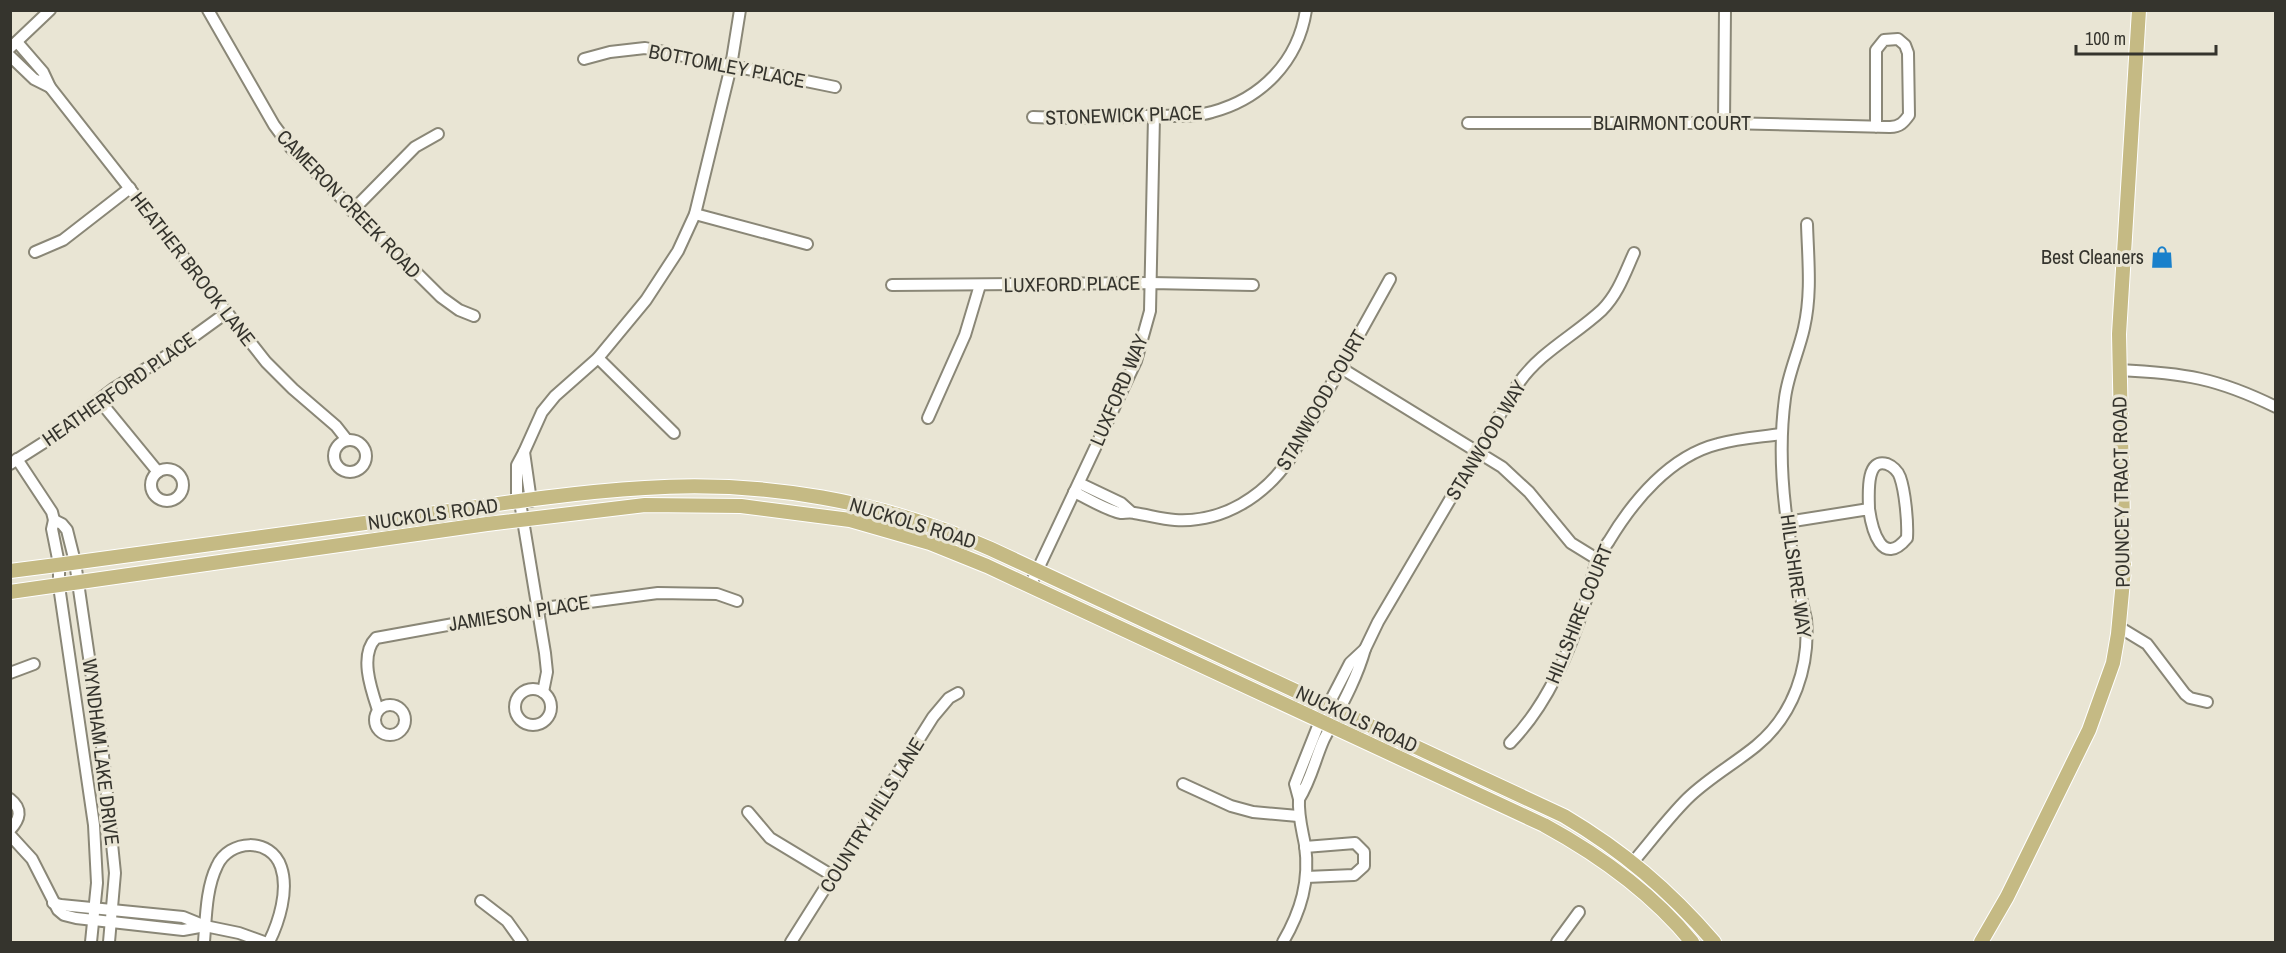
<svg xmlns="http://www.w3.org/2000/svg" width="2286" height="953" viewBox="0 0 2286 953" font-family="'Archivo Narrow',sans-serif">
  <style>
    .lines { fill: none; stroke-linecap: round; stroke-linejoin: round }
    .minor-casing { stroke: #8a8777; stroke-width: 14 }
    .major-casing { stroke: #fff; stroke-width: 16 }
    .minor { stroke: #fff; stroke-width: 10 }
    .major { stroke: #c5ba84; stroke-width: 14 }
    .labels { text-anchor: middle; stroke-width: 6; stroke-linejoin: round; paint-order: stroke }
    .street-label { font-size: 20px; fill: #35342d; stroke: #e9e5d4 }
    .poi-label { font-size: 20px; fill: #35342d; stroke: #e9e5d4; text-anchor: end }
  </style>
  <rect width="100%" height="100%" fill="#e9e5d4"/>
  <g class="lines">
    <g class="minor-casing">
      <g id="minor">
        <path d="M208,10L274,125L291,148L441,297L459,310L474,316"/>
        <path d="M10,48L50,10"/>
        <path d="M10,56L34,79L50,87L43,72L17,42"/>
        <path d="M584,59L610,52L645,48L835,87"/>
        <path d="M50,87L266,362L293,389L336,426L347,440"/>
        <path d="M1033,117C1070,119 1106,118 1143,116C1164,115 1193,118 1212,112C1261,99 1298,62 1306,10"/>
        <path d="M1468,123H1724L1890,127C1900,127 1904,122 1909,115L1908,53L1905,45L1898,39L1884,40L1876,50V127"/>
        <path d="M1724,123L1725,10"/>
        <path d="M352,211L415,147L438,134"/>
        <path d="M695,214L807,244"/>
        <path d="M35,252L63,240L130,188"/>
        <path d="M892,285L1151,283L1253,285"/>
        <path d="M598,358L674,433"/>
        <path d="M1341,368L1502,467L1529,492L1571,543L1597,559"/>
        <path d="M2119,370C2184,373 2217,378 2276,407"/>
        <path d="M99,400L158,472"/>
        <path d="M928,418L965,335L980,285"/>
        <circle cx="350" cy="456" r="16"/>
        <path d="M524,452L542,412L555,396L598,358L646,300L678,251L695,214L731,66L740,10"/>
        <path d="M17,459L52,512L54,520"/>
        <path d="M10,464L43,443L113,389L168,355L226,313"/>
        <circle cx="167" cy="485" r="16"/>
        <path d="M1079,483L1121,503L1131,512"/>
        <path d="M1074,492C1087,498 1108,511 1121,513C1125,513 1130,512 1134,513C1148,515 1161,519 1175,520C1223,523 1265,496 1291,457L1390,279"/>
        <path d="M517,502V465L524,452L531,501"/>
        <path d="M520,502L545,653L547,672L543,692"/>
        <path d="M1787,522L1869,509C1872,530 1882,568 1907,538C1908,522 1905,491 1900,477C1898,471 1892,466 1887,464C1865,457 1869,497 1869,509"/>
        <path d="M1030,586L1136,361L1150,311L1154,116"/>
        <path d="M2119,627L2147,644L2185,694L2190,698L2207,702"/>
        <path d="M1365,649L1378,622L1518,384C1540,352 1574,336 1602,310C1618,294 1625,273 1634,253"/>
        <path d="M1365,649C1356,681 1339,710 1324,739C1315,759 1311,780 1299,799L1295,784L1320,721L1350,663Z"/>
        <path d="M10,673L34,664"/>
        <circle cx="533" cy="707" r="18"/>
        <circle cx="390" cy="720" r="15"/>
        <path d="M378,710C371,689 359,655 376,638L536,609L658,593L717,594L737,601"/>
        <path d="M1510,743C1548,704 1570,651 1586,600C1590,587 1593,573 1597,560C1599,554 1605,547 1609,541C1633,501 1670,456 1718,444C1739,438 1761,437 1781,434"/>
        <path d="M1183,784L1231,806L1253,812L1298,816"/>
        <path d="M10,799C23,809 20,819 10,830"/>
        <path d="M748,812L770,838L833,876"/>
        <path d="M10,835L32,859L58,910L64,915L76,918L183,930L205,926"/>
        <path d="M1305,847L1355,843L1364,852V866L1354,875L1306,877"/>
        <path d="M1633,862C1651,841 1668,818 1687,799C1707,779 1734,764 1756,746C1794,715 1810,666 1806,619C1789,547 1775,472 1785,398C1788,374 1799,351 1804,328C1812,293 1808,259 1807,224"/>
        <path d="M481,901L507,921L522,942"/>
        <path d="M53,903L61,905L183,917L205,926L239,933L264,942"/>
        <path d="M91,942L97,883L94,825L59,586V564L52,529L54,520L62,524L67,530L75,562L102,746L115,873L109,942"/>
        <path d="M204,942C206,918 206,888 217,866C229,839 271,837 281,867C289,890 279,922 269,942"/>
        <path d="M791,942L933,717L949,698L958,693"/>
        <path d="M1283,942C1301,911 1310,881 1305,845C1302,829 1298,816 1299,799"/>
        <path d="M1557,942L1579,912"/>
      </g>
    </g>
    <g class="major-casing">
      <g id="major">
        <path d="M10,571C136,555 262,538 387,520C473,508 559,493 645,488C763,480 883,501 991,549L1564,816C1623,851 1669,890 1714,942"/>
        <path d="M10,592L487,524L645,505L741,506L850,520L930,543L987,566L1544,825C1599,855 1652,893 1692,942"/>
        <path d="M1981,942L2007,897L2089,730L2113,663L2118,634L2124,570L2119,334L2139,10"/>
      </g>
    </g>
    <use href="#minor" class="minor"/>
    <use href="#major" class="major"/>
  </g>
  <defs>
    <g id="shop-bare" transform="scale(1.8)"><path d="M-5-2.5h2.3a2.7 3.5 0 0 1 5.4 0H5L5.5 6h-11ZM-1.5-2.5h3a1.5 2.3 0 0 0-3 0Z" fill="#1980cb" stroke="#e9e5d4" stroke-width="2.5" paint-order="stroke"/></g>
  </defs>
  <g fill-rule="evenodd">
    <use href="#shop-bare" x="2162" y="257"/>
  </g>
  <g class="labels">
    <g class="street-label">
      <text transform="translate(727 66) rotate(11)" y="7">BOTTOMLEY PLACE</text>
      <text transform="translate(1124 115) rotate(-2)" y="7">STONEWICK PLACE</text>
      <text x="1672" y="130">BLAIRMONT COURT</text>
      <text transform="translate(349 204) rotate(46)" y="7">CAMERON CREEK ROAD</text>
      <text transform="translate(193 269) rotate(52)" y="7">HEATHER BROOK LANE</text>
      <text transform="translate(1072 284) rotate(-1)" y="7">LUXFORD PLACE</text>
      <text transform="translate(119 389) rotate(-35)" y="7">HEATHERFORD PLACE</text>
      <text transform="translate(1119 390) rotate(-67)" y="7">LUXFORD WAY</text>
      <text transform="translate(1321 400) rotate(-60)" y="7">STANWOOD COURT</text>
      <text transform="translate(1486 440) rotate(-59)" y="7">STANWOOD WAY</text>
      <text transform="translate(2121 492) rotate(-91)" y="7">POUNCEY TRACT ROAD</text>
      <text transform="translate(433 514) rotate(-8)" y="7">NUCKOLS ROAD</text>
      <text transform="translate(913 523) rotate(17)" y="7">NUCKOLS ROAD</text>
      <text transform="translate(1796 576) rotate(82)" y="7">HILLSHIRE WAY</text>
      <text transform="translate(519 613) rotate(-9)" y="7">JAMIESON PLACE</text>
      <text transform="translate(1579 614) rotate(-68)" y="7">HILLSHIRE COURT</text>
      <text transform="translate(1357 719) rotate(25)" y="7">NUCKOLS ROAD</text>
      <text transform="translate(101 752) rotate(83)" y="7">WYNDHAM LAKE DRIVE</text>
      <text transform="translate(872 815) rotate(-58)" y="7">COUNTRY HILLS LANE</text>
    </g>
    <g class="poi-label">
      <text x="2144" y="264">Best Cleaners</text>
    </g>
  </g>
  <rect width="2286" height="953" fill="none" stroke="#35342d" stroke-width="24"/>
  <path d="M2076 45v9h140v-9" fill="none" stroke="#35342d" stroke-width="3"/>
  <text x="2085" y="45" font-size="18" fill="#35342d" stroke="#e9e5d4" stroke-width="4.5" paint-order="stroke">100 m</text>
</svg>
